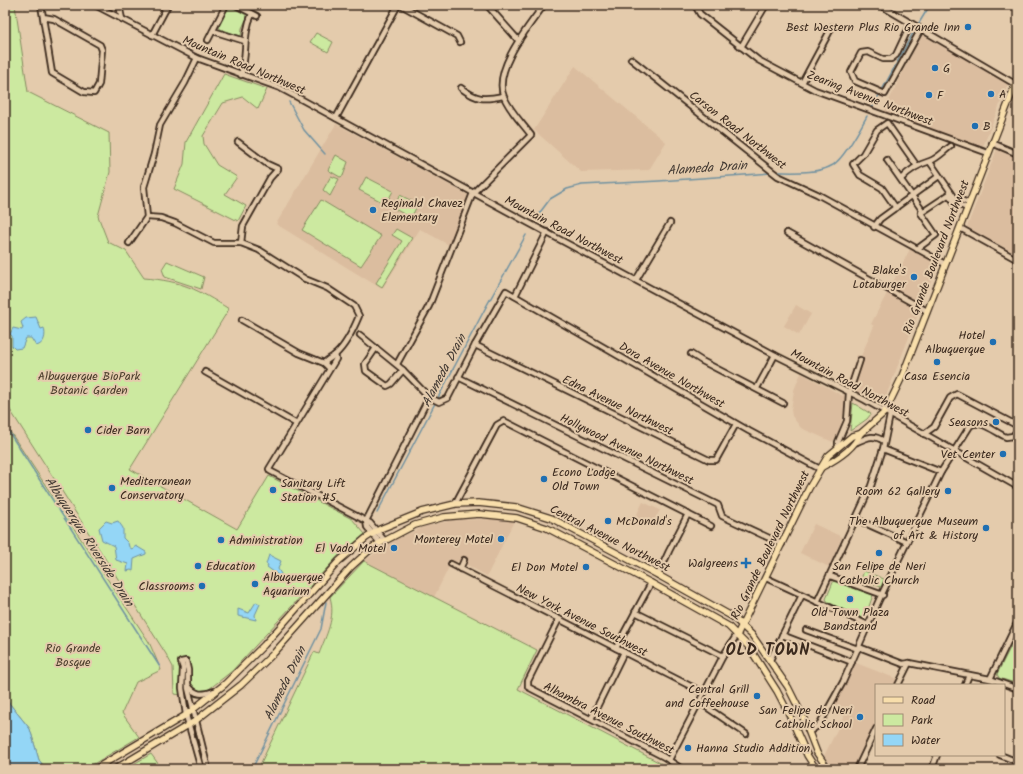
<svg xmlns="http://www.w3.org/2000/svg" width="1023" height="774" viewBox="0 0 1023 774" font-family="Kalam,sans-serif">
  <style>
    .built { fill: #dbbd9f }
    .green { fill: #cce9a0; stroke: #848a5f }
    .water { fill: #94d6f6; stroke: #7091a0 }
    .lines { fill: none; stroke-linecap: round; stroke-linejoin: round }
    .stream { stroke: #7091a0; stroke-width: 1.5 }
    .minor-casing { stroke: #3b2a1e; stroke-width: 8 }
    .major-casing { stroke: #3b2a1e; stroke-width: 8 }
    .minor { stroke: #e4cbac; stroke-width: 4.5 }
    .major { stroke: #f8deab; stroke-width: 5.5 }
    .poi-dot { fill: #1f6fb2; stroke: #e4cbac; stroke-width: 1.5 }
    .labels { text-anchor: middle; stroke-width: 4; stroke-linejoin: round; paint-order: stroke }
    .poi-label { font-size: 12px; fill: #3b2a1e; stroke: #e4cbac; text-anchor: end }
    .street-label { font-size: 12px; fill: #3b2a1e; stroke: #e4cbac }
    .park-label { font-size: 12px; fill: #4a3d2b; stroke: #e4cbac }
    .water-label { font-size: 13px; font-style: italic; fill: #443b34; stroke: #e4cbac }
    .district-label { font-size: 16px; font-weight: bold; letter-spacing: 1px; fill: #3b2a1e; stroke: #e4cbac }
  </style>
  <rect width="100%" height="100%" fill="#e4cbac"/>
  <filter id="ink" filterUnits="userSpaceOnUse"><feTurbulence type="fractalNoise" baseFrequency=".025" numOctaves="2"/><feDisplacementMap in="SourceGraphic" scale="8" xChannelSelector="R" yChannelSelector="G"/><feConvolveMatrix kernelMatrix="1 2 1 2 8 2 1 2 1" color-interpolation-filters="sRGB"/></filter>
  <g filter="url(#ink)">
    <g class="built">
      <path d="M921,34L1008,84L982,149L883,113Z"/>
      <path d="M575,66L666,142L649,170L581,172L534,130Z"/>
      <path d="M336,124L468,195L449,245L420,229L382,289L276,224Z"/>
      <path d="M997,149L1018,158V255L967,227Z"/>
      <path d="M910,249L938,263L884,401L877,402L854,390L846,402L840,429L833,442L801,428L792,416L791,410L794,390L801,373L843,396L857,355L861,356L874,326L871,324Z"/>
      <path d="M796,305L811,314L799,335L784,326Z"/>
      <path d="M643,502L660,510L651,526L635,518Z"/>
      <path d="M494,517L514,521L487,576L460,561L455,562L449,559L446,565L449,567L434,597L364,561L395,540L426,526L453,520L493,519Z"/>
      <path d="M814,524L842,537L829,567L800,553Z"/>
      <path d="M856,663L897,679L894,685H876V722L853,769H834L824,756L846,712L834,705Z"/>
    </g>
    <g class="green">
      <path d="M5,5H15L28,92L109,133L110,172L98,216L108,242L126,251L144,278C182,281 197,289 229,309L130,469L237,529L269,476L352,519L365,534L339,555L232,671L199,697L174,694L173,667L166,654L5,402Z"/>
      <path d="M232,7L246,15L247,18L242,28L241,36L220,29L219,24L227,9Z"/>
      <path d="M316,33L333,42L328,52L310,42Z"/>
      <path d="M224,74L267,89L258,109L243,97L223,103L203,136L204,144L217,165L237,177L225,194L246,206L238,221L174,189L184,164L186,142Z"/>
      <path d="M336,155L348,162L343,176L340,177L328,170Z"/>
      <path d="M331,176L339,179L330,196L323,190Z"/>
      <path d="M366,177L393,191L386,204L359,190Z"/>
      <path d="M400,195L418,204L411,218L393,208Z"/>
      <path d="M321,200L381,236L361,266L302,230Z"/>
      <path d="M396,229L412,238L382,287L376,283L402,241L392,235Z"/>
      <path d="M167,261L204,277L201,289L165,277L162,269Z"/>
      <path d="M853,403L871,414L867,419L850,431Z"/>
      <path d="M5,424L149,642L161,670L136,682L122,713L139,737L85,769H46L39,760L30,729L5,698Z"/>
      <path d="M364,561L537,650L518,689L666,766L667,769H258L314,652L319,654C326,635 336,618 330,597Z"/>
      <path d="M864,571L884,579L881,587L861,579Z"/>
      <path d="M834,580L873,595L866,615L860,618L828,602L826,599Z"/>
      <path d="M1018,632V684L999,678L997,674Z"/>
      <path d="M151,754L162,769H125Z"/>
    </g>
    <g class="water">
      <path d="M36,317L41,329L44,328C46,335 45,344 36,346L31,338H26L22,348L15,349L12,346V336L10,334L13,328L22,330L23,328L21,322L26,318Z"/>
      <path d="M106,521L112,523L118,521L123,528V538L128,543L129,547L132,549L136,546L146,552V554L134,559L133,571L131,570L127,571L128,564L116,560L114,546L102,540L99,528Z"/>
      <path d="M269,555L281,561L278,569L281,574L279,581L276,579L278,575L267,567L268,565L266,564Z"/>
      <path d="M256,602L260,604L255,615L256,620L238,616V609L249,613Z"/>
      <path d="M5,698L30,729L39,760L46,769H5Z"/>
    </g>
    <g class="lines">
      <g class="stream">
        <path d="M919,23L930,5"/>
        <path d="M882,90L913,33"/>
        <path d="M289,102L304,130L325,154"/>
        <path d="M872,108L879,95"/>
        <path d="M775,172C793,172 818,174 833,165C845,157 860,129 867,116"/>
        <path d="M535,219L550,199L567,189L582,185L659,181L771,173"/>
        <path d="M5,426L160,667"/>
        <path d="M377,513L487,305L526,235"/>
        <path d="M252,769L321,629L326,602"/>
      </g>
      <g class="minor-casing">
        <g id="minor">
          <path d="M41,5L52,73L84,92L94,93L99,84L102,50L100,45L54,19L43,17"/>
          <path d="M95,5L197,58L280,88L297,97L525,221L775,355L865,400L1018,487"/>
          <path d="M119,5L122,19"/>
          <path d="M159,5L166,9"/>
          <path d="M236,5L257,16"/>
          <path d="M401,5L457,36L460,42"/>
          <path d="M487,5L519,41"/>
          <path d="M695,5L700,14L758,60L815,90L988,153"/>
          <path d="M880,5L1015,84"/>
          <path d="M911,23L896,55L891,59H883L868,52L861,53L851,72L855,81L885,94L921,29"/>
          <path d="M213,31L245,41"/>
          <path d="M152,35L168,5"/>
          <path d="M208,40L226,5"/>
          <path d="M741,47L766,5"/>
          <path d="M631,59L778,176L817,194L945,264"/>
          <path d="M241,75C248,54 242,35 252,14"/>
          <path d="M802,83L832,27"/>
          <path d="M461,88C477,100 484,100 503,96"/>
          <path d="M336,118L398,5"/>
          <path d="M238,142L267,164L278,169L270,178L243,226L241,243"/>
          <path d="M992,143L1018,154"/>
          <path d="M887,160L922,210L921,213L936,235L917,249"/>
          <path d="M930,162L955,198L969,203"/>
          <path d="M901,179C909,170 920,164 930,161C937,159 945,150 951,146"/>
          <path d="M949,195L955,203L967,208"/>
          <path d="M896,208L882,188L860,175L853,164L863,154L877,130L887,123L917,166"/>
          <path d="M921,213L951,193"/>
          <path d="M147,217L161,218L175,223L214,243H241L259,250L305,279L327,288L354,306L359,316C354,328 346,345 336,354C333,357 329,358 324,363"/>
          <path d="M874,227L880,219L939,176"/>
          <path d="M960,228L1018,260"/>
          <path d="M787,233L927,311"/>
          <path d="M129,243L147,217L144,187L154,154L160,125L185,83L197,58"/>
          <path d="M636,280L670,223"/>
          <path d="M515,296L547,232"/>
          <path d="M242,320L299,353L324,363L329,368"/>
          <path d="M360,335L403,370L429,397L439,402L448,398L475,345L506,291L749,431L820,469"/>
          <path d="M475,345L709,460H716L736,424"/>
          <path d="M376,348L365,364L366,371L387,386L391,384L403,370"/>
          <path d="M691,354L702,361L783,403"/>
          <path d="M335,355L336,359L269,469L270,471L370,523L384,540"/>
          <path d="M397,364L429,306L473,193L531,135C522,123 510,111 504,97C492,70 529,26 544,5"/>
          <path d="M205,372L295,423"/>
          <path d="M458,377L718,505L722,516L782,544"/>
          <path d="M757,388L775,355"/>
          <path d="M924,434L934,427L950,398L957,394L1018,426"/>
          <path d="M857,442C868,437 873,434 884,441"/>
          <path d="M838,447V442L847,421L849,393L860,360"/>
          <path d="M883,449L941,472"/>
          <path d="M455,504L497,425L504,421L711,526"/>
          <path d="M856,519L907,542"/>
          <path d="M366,521L429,397"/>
          <path d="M366,521L367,527L380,543"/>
          <path d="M451,564L704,693"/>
          <path d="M460,569L464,560"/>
          <path d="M658,575L669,551L688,514"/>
          <path d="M830,576L883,595"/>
          <path d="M766,578L868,625"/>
          <path d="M817,602L871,486L883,449L890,415"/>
          <path d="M635,612L723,656"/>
          <path d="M559,619L528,681V687L664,757L682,769"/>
          <path d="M806,630L858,649"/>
          <path d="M782,635L852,662"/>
          <path d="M859,647L903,664L909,663L990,679L1018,689"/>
          <path d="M616,648L651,583"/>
          <path d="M770,660L802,595"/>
          <path d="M990,679L1018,621"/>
          <path d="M188,685C195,696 203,695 214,691"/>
          <path d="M898,685L909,663"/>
          <path d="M965,685L969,675"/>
          <path d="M699,702L746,734"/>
          <path d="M591,719L624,652"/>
          <path d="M809,732L819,725L843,682L879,600L941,472L970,426C980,418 996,433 1006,437L1013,436L1018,429"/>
          <path d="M1000,755L1018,762"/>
          <path d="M669,760L723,656L738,633"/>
          <path d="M201,769L186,715L182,688L183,668L181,662L186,661L188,670V688L208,769"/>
          <path d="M857,769L876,729"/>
          <path d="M932,769L937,755"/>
        </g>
      </g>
      <g class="major-casing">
        <g id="major">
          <path d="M822,467C836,460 854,448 860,434"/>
          <path d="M738,633L809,488L828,456L852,436L860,434L885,412L901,379L1018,78"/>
          <path d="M95,769L186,715L225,684L264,645L339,561L366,538L380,529L422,512L455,504L478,503L516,507L551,518L658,575L733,617L752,635L788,687L803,717L817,753L828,769"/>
          <path d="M115,769L195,721L241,685L274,653L351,567L373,547L415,525L444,517L479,514L517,518L547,528L651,583L728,626L749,647L777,691L789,714L807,755L816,769"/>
        </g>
      </g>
      <use href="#minor" class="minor"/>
      <use href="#major" class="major"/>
    </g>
  </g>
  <g class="poi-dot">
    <circle cx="968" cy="27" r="4"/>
    <circle cx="935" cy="68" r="4"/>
    <circle cx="991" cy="94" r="4"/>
    <circle cx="929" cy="95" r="4"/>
    <circle cx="975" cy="126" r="4"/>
    <circle cx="373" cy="210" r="4"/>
    <circle cx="914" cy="277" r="4"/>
    <circle cx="993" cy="342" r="4"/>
    <circle cx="937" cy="362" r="4"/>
    <circle cx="996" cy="422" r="4"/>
    <circle cx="88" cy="430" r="4"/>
    <circle cx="1003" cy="454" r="4"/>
    <circle cx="544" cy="479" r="4"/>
    <circle cx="112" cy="488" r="4"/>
    <circle cx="273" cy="490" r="4"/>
    <circle cx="948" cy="491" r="4"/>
    <circle cx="608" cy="521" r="4"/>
    <circle cx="986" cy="528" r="4"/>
    <circle cx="501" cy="539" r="4"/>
    <circle cx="221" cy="540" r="4"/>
    <circle cx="394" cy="548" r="4"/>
    <circle cx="879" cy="553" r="4"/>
    <path d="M744 557h4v4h4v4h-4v4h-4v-4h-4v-4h4z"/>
    <circle cx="198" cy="566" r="4"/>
    <circle cx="586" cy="567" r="4"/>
    <circle cx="255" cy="584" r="4"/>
    <circle cx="202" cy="586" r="4"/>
    <circle cx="850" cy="599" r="4"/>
    <circle cx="757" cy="696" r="4"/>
    <circle cx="860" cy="717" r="4"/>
    <circle cx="688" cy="748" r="4"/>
  </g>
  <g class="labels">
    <g class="poi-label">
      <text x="960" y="31">Best Western Plus Rio Grande Inn</text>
      <text x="943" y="72" text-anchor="start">G</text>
      <text x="999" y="98" text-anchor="start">A</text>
      <text x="937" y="99" text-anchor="start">F</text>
      <text x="983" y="130" text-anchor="start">B</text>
      <text x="381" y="207" text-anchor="start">Reginald Chavez<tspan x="381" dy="14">Elementary</tspan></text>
      <text x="906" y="274">Blake's<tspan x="906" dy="14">Lotaburger</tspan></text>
      <text x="985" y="339">Hotel<tspan x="985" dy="14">Albuquerque</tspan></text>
      <text x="937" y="380" text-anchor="middle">Casa Esencia</text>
      <text x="988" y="426">Seasons</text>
      <text x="96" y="434" text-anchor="start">Cider Barn</text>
      <text x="995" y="458">Vet Center</text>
      <text x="552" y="476" text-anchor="start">Econo Lodge<tspan x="552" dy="14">Old Town</tspan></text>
      <text x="120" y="485" text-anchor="start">Mediterranean<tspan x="120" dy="14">Conservatory</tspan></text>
      <text x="281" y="487" text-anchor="start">Sanitary Lift<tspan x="281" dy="14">Station #5</tspan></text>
      <text x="940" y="495">Room 62 Gallery</text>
      <text x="616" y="525" text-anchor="start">McDonald's</text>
      <text x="978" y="525">The Albuquerque Museum<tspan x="978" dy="14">of Art &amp; History</tspan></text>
      <text x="493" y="543">Monterey Motel</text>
      <text x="229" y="544" text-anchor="start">Administration</text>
      <text x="386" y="552">El Vado Motel</text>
      <text x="738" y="567">Walgreens</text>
      <text x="206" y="570" text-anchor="start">Education</text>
      <text x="879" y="570" text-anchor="middle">San Felipe de Neri<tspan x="879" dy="14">Catholic Church</tspan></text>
      <text x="578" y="571">El Don Motel</text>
      <text x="263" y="581" text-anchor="start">Albuquerque<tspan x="263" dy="14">Aquarium</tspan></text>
      <text x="194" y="590">Classrooms</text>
      <text x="850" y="616" text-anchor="middle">Old Town Plaza<tspan x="850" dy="14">Bandstand</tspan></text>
      <text x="749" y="693">Central Grill<tspan x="749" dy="14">and Coffeehouse</tspan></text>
      <text x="852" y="714">San Felipe de Neri<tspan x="852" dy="14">Catholic School</tspan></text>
      <text x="696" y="752" text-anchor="start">Hanna Studio Addition</text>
    </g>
    <g class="street-label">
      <text transform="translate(244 65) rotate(23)" y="4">Mountain Road Northwest</text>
      <text transform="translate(870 98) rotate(21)" y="4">Zearing Avenue Northwest</text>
      <text transform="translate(738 130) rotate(38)" y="4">Carson Road Northwest</text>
      <text transform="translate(564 230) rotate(28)" y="4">Mountain Road Northwest</text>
      <text transform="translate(936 257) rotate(-69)" y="4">Rio Grande Boulevard Northwest</text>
      <text transform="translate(672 375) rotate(30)" y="4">Dora Avenue Northwest</text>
      <text transform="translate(850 383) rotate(28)" y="4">Mountain Road Northwest</text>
      <text transform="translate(618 405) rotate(26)" y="4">Edna Avenue Northwest</text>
      <text transform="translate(627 449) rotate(26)" y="4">Hollywood Avenue Northwest</text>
      <text transform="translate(610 538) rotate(27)" y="4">Central Avenue Northwest</text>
      <text transform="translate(770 545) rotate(-64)" y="4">Rio Grande Boulevard Northwest</text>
      <text transform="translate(582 620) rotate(27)" y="4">New York Avenue Southwest</text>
      <text transform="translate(609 718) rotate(27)" y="4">Alhambra Avenue Southwest</text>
    </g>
    <g class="park-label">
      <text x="89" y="380">Albuquerque BioPark<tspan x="89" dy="14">Botanic Garden</tspan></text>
      <text x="73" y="652">Rio Grande<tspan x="73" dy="14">Bosque</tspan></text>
    </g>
    <g class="water-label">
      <text transform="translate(707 167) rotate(-4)" y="5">Alameda Drain</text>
      <text transform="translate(443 370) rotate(-62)" y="5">Alameda Drain</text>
      <text transform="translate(90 541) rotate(57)" y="5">Albuquerque Riverside Drain</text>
      <text transform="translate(284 683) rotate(-64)" y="5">Alameda Drain</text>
    </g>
    <g class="district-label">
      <text x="768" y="655">OLD TOWN</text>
    </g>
  </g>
  <rect width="1023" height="774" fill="none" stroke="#e4cbac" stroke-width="20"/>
  <rect x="10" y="10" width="1003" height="754" fill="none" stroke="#3b2a1e" stroke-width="1.5" filter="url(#ink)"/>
  <rect x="875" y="684" width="130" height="72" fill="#e4cbac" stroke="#a08b73"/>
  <rect x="883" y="697" width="20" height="6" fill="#f8deab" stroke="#a08b73"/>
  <text x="911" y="704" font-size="12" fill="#3b2a1e">Road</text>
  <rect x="883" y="714" width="20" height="12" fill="#cce9a0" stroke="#a08b73"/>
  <text x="911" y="724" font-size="12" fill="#3b2a1e">Park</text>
  <rect x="883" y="734" width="20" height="12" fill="#94d6f6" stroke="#a08b73"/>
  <text x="911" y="744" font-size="12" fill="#3b2a1e">Water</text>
</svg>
